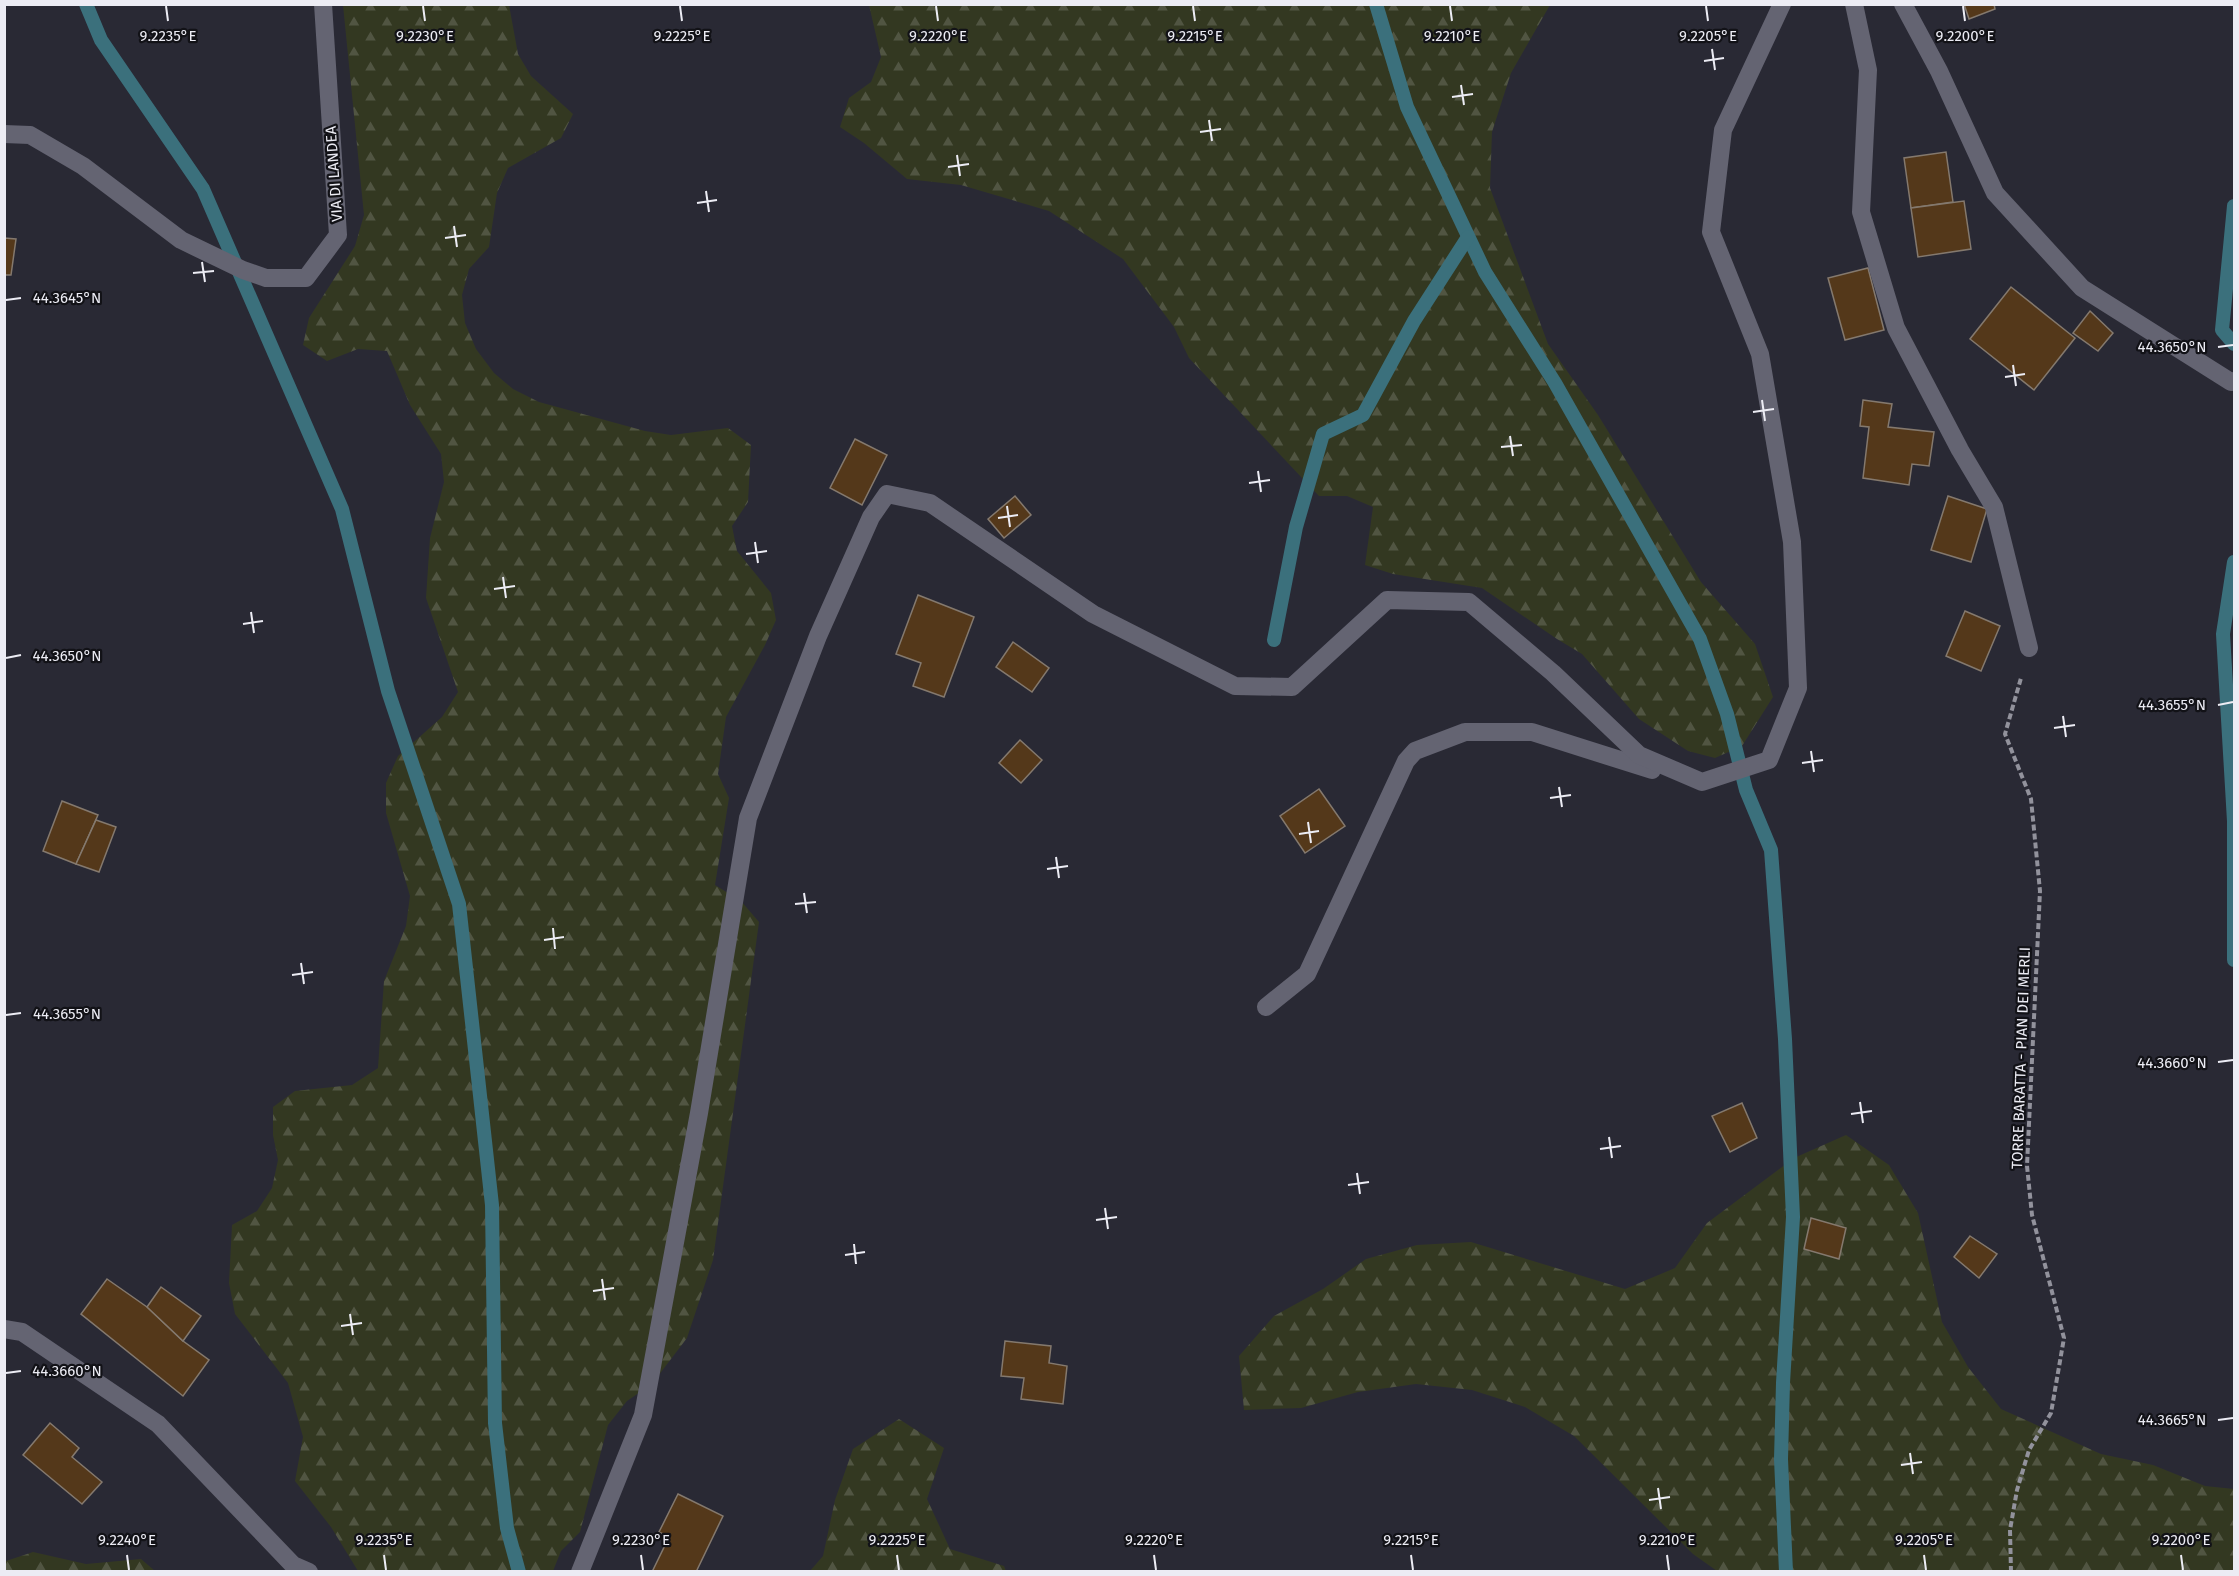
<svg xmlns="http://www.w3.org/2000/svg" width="2239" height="1576" viewBox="0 0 2239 1576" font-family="'Fira Sans',sans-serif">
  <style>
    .forest { fill: url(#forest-firs) }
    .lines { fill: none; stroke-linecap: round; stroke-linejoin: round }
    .stream { stroke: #3b707c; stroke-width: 14 }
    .building { fill: #54381a; stroke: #84796e; stroke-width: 1.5 }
    .path { stroke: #92929c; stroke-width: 4; stroke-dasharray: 6 3; stroke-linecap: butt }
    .street { stroke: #646472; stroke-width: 18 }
    .ticks { fill: none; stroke: #ececf4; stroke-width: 2 }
    .labels { text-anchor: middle; stroke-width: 4.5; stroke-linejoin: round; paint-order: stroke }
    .street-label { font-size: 15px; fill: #ececf4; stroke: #121217 }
    .ticks-label { font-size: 15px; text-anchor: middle; fill: #ececf4; stroke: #121217; stroke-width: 4.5; stroke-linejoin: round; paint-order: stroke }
  </style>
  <defs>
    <pattern id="forest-firs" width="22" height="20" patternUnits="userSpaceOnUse" patternTransform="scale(1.5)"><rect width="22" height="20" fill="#333821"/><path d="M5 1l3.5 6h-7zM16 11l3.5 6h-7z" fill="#515542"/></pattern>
  </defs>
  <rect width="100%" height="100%" fill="#292934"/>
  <g class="forest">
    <path d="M343,5H509L518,54L531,76L573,114L561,138L508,168L497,193L489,247L469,269L462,295L465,323L476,349L494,373L513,389L539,402L645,431L671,435L728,428L751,445L748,502L732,526L737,551L771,593L776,620L765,645L726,717L718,774L729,798L715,885L741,901L759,922L713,1260L687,1338L652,1384L627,1401L608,1425L580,1532L561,1551L553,1571H358L331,1527L295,1481L303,1437L288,1383L235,1314L229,1283L232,1225L257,1211L272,1188L278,1160L273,1135V1107L295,1091L352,1085L378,1068L384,981L406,926L410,896L386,813V783L398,756L442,717L458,692L426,598L430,538L444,482L441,454L410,405L387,351L358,349L327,361L303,345L309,318L355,246L364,215Z"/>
    <path d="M869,5H1550L1511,73L1492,132L1490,188L1548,344L1598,415L1701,582L1755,644L1773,697L1742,746L1715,758L1688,751L1639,719L1582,654L1557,639L1482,588L1393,574L1365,565L1373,507L1347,496H1319L1189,358L1174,327L1123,259L1049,211L961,185L907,179L864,143L840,127L849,98L871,82L881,57Z"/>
    <path d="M1846,1135L1889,1165L1918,1213L1942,1322L1968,1367L2001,1409L2101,1454L2153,1465L2205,1486L2234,1489V1571H1717L1693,1554L1574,1436L1525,1407L1472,1390L1416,1384L1358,1392L1301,1408L1244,1410L1239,1356L1274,1316L1323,1289L1366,1259L1417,1245L1471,1242L1625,1289L1675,1268L1707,1223L1794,1158Z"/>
    <path d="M899,1419L944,1448L927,1499L950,1549L1004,1566L1006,1571H810L823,1556L835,1500L853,1449Z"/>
    <path d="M33,1552L86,1564L141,1559L155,1571H5L6,1561Z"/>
  </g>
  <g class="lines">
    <g class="stream">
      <path d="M86,4L101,40L203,189L342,509L388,691L459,904L492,1205L495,1423L507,1528L519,1572"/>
      <path d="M1376,4L1407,107L1485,272L1555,383L1700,639L1727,714L1746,790L1771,850L1785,1039L1793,1217L1783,1383L1781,1459L1786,1572"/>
      <path d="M2234,206L2222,330L2234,344"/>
      <path d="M1274,640L1296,527L1323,434L1363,415L1414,321L1468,237"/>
      <path d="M2234,960V821L2223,634L2234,562"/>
    </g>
  </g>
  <g class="building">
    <path d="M1964,4H1994L1995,9L1969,19Z"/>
    <path d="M1946,152L1953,202L1911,208L1904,158Z"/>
    <path d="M1964,201L1971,249L1918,257L1911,208Z"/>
    <path d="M4,238L16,239L11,275H4Z"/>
    <path d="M1868,268L1884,330L1845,340L1828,278Z"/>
    <path d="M2011,287L2075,338L2034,390L1970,339Z"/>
    <path d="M2090,311L2113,333L2098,351L2073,333Z"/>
    <path d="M1863,400L1892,404L1888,427L1934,432L1929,466L1912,464L1909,485L1863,478L1869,427L1860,426Z"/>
    <path d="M855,439L887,455L862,505L830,488Z"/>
    <path d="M1015,496L1031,515L1004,538L988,519Z"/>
    <path d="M1948,496L1987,509L1971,562L1931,550Z"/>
    <path d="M918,595L974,617L944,697L913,686L921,663L896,654Z"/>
    <path d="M1965,611L2000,626L1981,671L1946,656Z"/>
    <path d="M1013,642L1049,668L1032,692L996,667Z"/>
    <path d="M1020,740L1042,760L1021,783L999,763Z"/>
    <path d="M1319,789L1345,826L1305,853L1280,816Z"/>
    <path d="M62,801L98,815L76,864L43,851Z"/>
    <path d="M96,820L116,827L99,872L76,864Z"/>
    <path d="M1742,1103L1757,1138L1730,1152L1712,1116Z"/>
    <path d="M1811,1218L1846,1228L1839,1259L1804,1249Z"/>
    <path d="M1970,1236L1997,1254L1979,1278L1954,1257Z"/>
    <path d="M107,1279L147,1307L183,1341L209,1360L183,1396L81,1314Z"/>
    <path d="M161,1287L201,1316L183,1341L147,1307Z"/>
    <path d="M1005,1341L1051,1346L1049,1363L1067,1366L1063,1404L1021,1399L1024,1378L1001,1376Z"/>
    <path d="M50,1423L79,1448L72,1457L102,1482L82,1504L23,1455Z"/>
    <path d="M678,1494L723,1516L696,1572H652L669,1537L659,1532Z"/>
  </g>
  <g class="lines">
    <path class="path" d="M2011,1572L2010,1530L2017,1490L2029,1450L2051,1413L2064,1338L2032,1215L2027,1166L2040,891L2031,799L2005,734L2021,678"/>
    <g class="street">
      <path d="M1854,4L1868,70L1861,212L1896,328L1960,450L1994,507L2029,648"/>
      <path d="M1903,4L1939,71L1995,193L2082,288L2231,382L2234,381"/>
      <path d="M4,134L30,135L83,166L181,240L243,270L266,278H306L338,235L323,4"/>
      <path d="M1266,1007L1307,974L1406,761L1415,751L1465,732H1532L1652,770"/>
      <path d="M4,1329L22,1332L158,1424L293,1565L309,1572"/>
      <path d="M580,1572L643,1415L699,1113L748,818L818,636L871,517L887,494L930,503L1093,614L1235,686L1292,687L1387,600L1469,602L1553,673L1639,755L1702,782L1769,760L1798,688L1792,542L1760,354L1711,232L1723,130L1782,4"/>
    </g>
  </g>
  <path class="ticks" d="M166,6L168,21M423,6L425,21M680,6L682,21M936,6L938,21M1193,6L1195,21M1450,6L1452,21M1706,6L1708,21M1963,6L1965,21M1712,49L1715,70M1704,61L1724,58M1461,85L1464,105M1452,97L1473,94M1209,120L1212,141M1200,132L1221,129M957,155L960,176M948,167L969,164M706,191L709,212M697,203L717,200M454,226L457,247M445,238L466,235M202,262L205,282M193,273L214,271M6,300L21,298M2218,347L2233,345M2013,365L2016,386M2005,377L2025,374M1762,400L1765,421M1753,412L1774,409M1510,436L1513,456M1501,447L1522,445M1258,471L1261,492M1249,483L1270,480M1007,506L1010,527M998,518L1018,515M755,542L758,563M746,554L767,551M503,577L506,598M494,589L515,586M251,612L254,633M243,624L263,621M6,658L21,655M2218,705L2233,702M2063,716L2066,737M2054,728L2075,725M1811,751L1814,772M1802,763L1823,760M1559,787L1562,807M1550,798L1571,795M1308,822L1311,843M1299,834L1319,831M1056,857L1059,878M1047,869L1068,866M804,893L807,913M795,904L816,902M553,928L555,949M544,940L564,937M301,963L304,984M292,975L313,972M6,1015L21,1013M2218,1062L2233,1060M1860,1102L1863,1123M1851,1114L1872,1111M1609,1137L1612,1158M1600,1149L1621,1146M1357,1173L1360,1194M1348,1185L1369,1182M1105,1208L1108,1229M1096,1220L1117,1217M854,1244L856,1264M845,1255L865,1252M602,1279L605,1300M593,1291L614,1288M350,1314L353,1335M341,1326L362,1323M6,1373L21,1371M2218,1420L2233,1418M1910,1453L1913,1474M1901,1465L1922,1462M1658,1488L1661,1509M1649,1500L1670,1497M127,1555L129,1570M384,1555L386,1570M641,1555L643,1570M897,1555L899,1570M1154,1555L1156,1570M1411,1555L1413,1570M1667,1555L1669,1570M1924,1555L1926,1570M2181,1555L2183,1570"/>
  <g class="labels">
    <g class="street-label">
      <text transform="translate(334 174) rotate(-94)" y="5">VIA DI LANDEA</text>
      <text transform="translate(2021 1058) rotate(-88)" y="5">TORRE BARATTA - PIAN DEI MERLI</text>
    </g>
  </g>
  <g class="ticks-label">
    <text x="168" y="41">9.2235°E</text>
    <text x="425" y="41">9.2230°E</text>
    <text x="682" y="41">9.2225°E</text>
    <text x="938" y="41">9.2220°E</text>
    <text x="1195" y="41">9.2215°E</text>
    <text x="1452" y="41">9.2210°E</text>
    <text x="1708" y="41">9.2205°E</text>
    <text x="1965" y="41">9.2200°E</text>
    <text x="67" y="303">44.3645°N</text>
    <text x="2172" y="352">44.3650°N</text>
    <text x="67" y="661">44.3650°N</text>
    <text x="2172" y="710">44.3655°N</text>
    <text x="67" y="1019">44.3655°N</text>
    <text x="2172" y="1068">44.3660°N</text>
    <text x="67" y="1376">44.3660°N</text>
    <text x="2172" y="1425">44.3665°N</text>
    <text x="127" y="1545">9.2240°E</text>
    <text x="384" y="1545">9.2235°E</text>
    <text x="641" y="1545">9.2230°E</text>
    <text x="897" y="1545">9.2225°E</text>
    <text x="1154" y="1545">9.2220°E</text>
    <text x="1411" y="1545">9.2215°E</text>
    <text x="1667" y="1545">9.2210°E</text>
    <text x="1924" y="1545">9.2205°E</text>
    <text x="2181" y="1545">9.2200°E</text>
  </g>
  <rect width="2239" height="1576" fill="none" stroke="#ececf4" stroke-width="12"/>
</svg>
